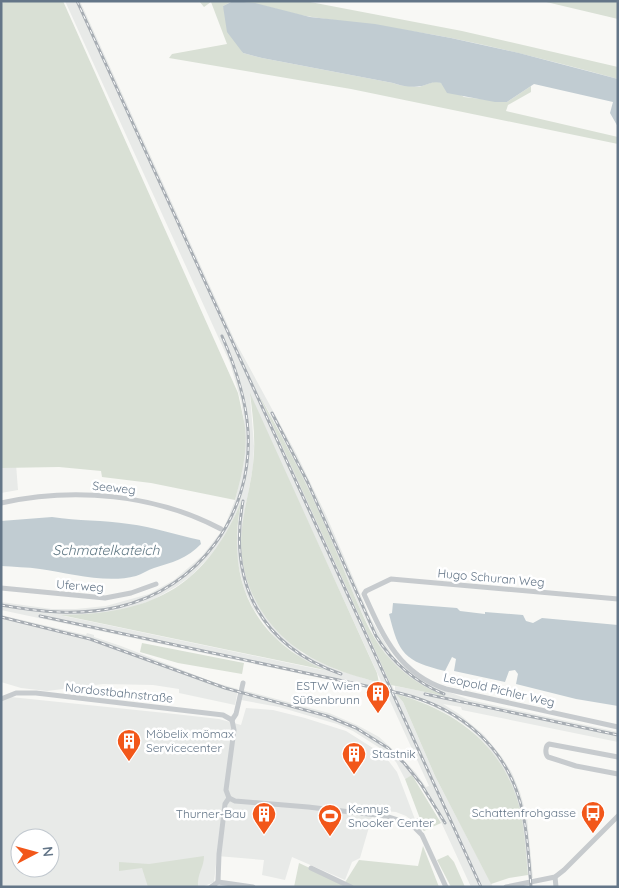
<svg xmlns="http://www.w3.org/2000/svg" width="619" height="888" viewBox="0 0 619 888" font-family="Quicksand,sans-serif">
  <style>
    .built { fill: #e8eae8; fill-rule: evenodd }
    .green { fill: #d9e0d5 }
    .water { fill: #c1ccd2 }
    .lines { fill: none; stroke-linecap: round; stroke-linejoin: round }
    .minor { stroke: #c7cbce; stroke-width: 5 }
    .rail-casing { stroke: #a7adb3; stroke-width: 3 }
    .rail { stroke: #fff; stroke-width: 1; stroke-dasharray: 4; stroke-linecap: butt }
    .labels { text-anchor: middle; stroke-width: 5; stroke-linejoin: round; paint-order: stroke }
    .street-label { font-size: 12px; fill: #647688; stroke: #fff }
    .poi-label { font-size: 12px; fill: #647688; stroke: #fff; text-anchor: end }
    .water-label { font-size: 14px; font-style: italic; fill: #607884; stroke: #fff }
  </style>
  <rect width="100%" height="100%" fill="#f8f8f5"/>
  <g class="built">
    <path d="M65,1H80L235,341L297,455L326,515L371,619L394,658L411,673L427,684L470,700L618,732V742L462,710L461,707L443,704L459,714L484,735L502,757L512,773L520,792L527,817L533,878H529L528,875L521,813L509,779L499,762L486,745L470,729L453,717L426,703L396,694L397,691L395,690V686L442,695L422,686L406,674L391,661L379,645L360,609L320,514L285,441L264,403L396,694L403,702L435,776L493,887H471L436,811L413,775L405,779L396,762L383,750L353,731L337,724L279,707L241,700L243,690L329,713L357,725L379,737L398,754L416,773L426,787L429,786L250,395L254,446L253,467L244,516L243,559L253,596L265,616L302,653L338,670L379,683V686L381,687V691L1,610V602L52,609H76L106,606L149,594L174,580L202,556L224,528L235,500L244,459V420L241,401L230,363ZM240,505L236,546L237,560L244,589L253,608L274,637L301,658L322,670L64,616L98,614L130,608L153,600L177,586L191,576L215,551L226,535Z"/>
    <path d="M1,464H16L18,490L1,493Z"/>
    <path d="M1,615L86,635L87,633L94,635V637L121,646L213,682L238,689L235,705L179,693V689L153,685L103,684L47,691L21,688L1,682Z"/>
    <path d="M1,696L175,714L219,719L241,725L246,708L273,710L305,718L346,731L384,755L397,772L416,822L415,823L406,816L396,812L374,810L360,858L352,862L345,880L292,857L285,880L262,875L264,860L217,856L214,882L202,887H1ZM20,838H50V868H20Z"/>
  </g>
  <g class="green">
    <path d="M4,1H63L238,393C240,402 242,412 244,421C249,447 242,474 235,500L151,483L102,477L101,471L59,467L1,468V5Z"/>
    <path d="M199,1H233L223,6L243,53L262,58L393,83L399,85L419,87L436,81L441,83L464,97L507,102L531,86V92L508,105L506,111L618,137V144L351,89L169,58L172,54L227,44L211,2L204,7Z"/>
    <path d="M237,1H305L462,31L618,67V79C562,64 507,49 451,38C405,29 358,24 312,17C286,13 263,4 237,1Z"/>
    <path d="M542,1H618V19Z"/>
    <path d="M250,393L377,673L379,683C360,677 340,672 322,663C275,642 242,596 241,544C241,517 250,491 253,465C256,441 253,417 250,393Z"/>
    <path d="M259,395C281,434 302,474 320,514C332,541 343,568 354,595C364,618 374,643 392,661C407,677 425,688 445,696L391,685Z"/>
    <path d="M241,502C226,579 252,638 325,670L61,615C151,614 205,588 241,502Z"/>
    <path d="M142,643L244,663L242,674L178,663L140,652Z"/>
    <path d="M396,694C459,711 507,749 521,814C525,834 526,855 528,875L509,878L491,884L435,776L403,702Z"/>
    <path d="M412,775L441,823L424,831L422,829V824L405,779Z"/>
    <path d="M423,846L439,887H294L299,863L344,884L359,860L418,866Z"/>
    <path d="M448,855L454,862L465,887H451L437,860Z"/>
    <path d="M204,856C204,868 197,873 198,887H148L142,868L119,871V862L149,864Z"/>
  </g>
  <g class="water">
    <path d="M233,1L255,3L310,17L375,24L451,38L519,53L618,79V127L610,113L613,102L534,84L507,102H495L447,93L441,83C434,81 429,84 422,86C413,88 401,86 393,83L262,58L243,53L227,32L223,6Z"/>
    <path d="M52,517C78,521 103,520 129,524C153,527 176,535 200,540L201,544C188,558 171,563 154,568C148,570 142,574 136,576C106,584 69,573 40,569C27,567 14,567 1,566V521Z"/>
    <path d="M393,603L457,608L460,611L485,614V612L523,615L526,621L533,623L542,618L618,625V706L576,699L516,684L518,674L515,670L509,671L505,682L454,671L456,659L452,657L445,671C404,661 399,654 389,614L392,613Z"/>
  </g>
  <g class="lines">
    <g class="minor">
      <path d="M1,503C74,487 155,494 221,529"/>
      <path d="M1,588L105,598L131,593L156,584"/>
      <path d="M618,599L391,579L366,591L364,594C383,636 399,674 446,689L618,727"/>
      <path d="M1,699L16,693H36L223,715L232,720"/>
      <path d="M232,720L236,714L243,683"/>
      <path d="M618,757L549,744C545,746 545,754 548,757L576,766L618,774"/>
      <path d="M229,798L235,801L308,807L385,816L407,823L415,828L422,835L446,887"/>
      <path d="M229,798L226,790L234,730L232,720"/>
      <path d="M418,821L419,831"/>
      <path d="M311,868L351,887"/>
      <path d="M555,877L556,887"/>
      <path d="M218,882L219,854L225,804L229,798"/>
      <path d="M211,887L218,882L253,887"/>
      <path d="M506,887L555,877L564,870L618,816"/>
    </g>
    <g class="rail-casing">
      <g id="rail">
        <path d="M77,1L481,887"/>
        <path d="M272,413L308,483L376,636C392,662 415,682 444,694"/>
        <path d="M243,501C228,583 261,646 341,674"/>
        <path d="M1,605C40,612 79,616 118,607C199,589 253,514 248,431C246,398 235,366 222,336"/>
        <path d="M40,616L399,693C462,708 510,749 523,814C528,838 529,863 531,887"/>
        <path d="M1,617L90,639L225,688L327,716L356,728L388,748L404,763L421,784L445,823"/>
        <path d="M425,694L618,735"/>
      </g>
    </g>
    <use href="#rail" class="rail"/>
  </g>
  <defs>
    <g id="building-pin" transform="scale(1.25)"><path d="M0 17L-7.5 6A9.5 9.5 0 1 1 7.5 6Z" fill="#f2571a" stroke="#fff"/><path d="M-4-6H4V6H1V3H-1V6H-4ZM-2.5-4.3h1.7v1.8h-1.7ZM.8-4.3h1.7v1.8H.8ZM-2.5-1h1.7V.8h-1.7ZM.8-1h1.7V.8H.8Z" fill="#fff"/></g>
    <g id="bus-pin" transform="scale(1.25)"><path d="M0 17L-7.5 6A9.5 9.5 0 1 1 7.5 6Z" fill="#f2571a" stroke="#fff"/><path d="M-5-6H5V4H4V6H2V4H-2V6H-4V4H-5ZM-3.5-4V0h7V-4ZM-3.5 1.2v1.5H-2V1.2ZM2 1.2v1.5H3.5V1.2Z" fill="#fff"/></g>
    <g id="stadium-pin" transform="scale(1.25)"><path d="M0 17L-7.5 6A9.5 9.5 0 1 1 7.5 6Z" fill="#f2571a" stroke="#fff"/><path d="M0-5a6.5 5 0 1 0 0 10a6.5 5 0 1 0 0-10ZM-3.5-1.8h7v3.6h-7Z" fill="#fff"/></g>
  </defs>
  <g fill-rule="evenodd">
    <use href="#building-pin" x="378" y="693"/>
    <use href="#building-pin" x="129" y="741"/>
    <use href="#building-pin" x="354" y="754"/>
    <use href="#bus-pin" x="593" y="813"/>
    <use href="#building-pin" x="264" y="814"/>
    <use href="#stadium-pin" x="330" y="816"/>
  </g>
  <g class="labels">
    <g class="street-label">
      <text transform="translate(114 488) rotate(6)" y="4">Seeweg</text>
      <text transform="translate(491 578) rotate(5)" y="4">Hugo Schuran Weg</text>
      <text transform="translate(80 586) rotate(4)" y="4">Uferweg</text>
      <text transform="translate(499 690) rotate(13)" y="4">Leopold Pichler Weg</text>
      <text transform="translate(119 693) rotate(6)" y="4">Nordostbahnstraße</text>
    </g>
    <g class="poi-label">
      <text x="360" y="690">ESTW Wien<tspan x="360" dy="14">Süßenbrunn</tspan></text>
      <text x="146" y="738" text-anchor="start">Möbelix mömax<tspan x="146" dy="14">Servicecenter</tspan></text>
      <text x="372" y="758" text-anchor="start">Stastnik</text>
      <text x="348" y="813" text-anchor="start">Kennys<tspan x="348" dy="14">Snooker Center</tspan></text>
      <text x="576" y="817">Schattenfrohgasse</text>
      <text x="246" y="818">Thurner-Bau</text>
    </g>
    <g class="water-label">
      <text x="106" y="555">Schmatelkateich</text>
    </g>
  </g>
  <rect width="619" height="888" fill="none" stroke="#647688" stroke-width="5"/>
  <g transform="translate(35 853) rotate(84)"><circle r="24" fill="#ffffff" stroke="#c1c8cf"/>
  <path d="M0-4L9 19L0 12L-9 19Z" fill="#f2571a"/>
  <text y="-8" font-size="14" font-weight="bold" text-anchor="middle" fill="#647688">N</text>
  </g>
</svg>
